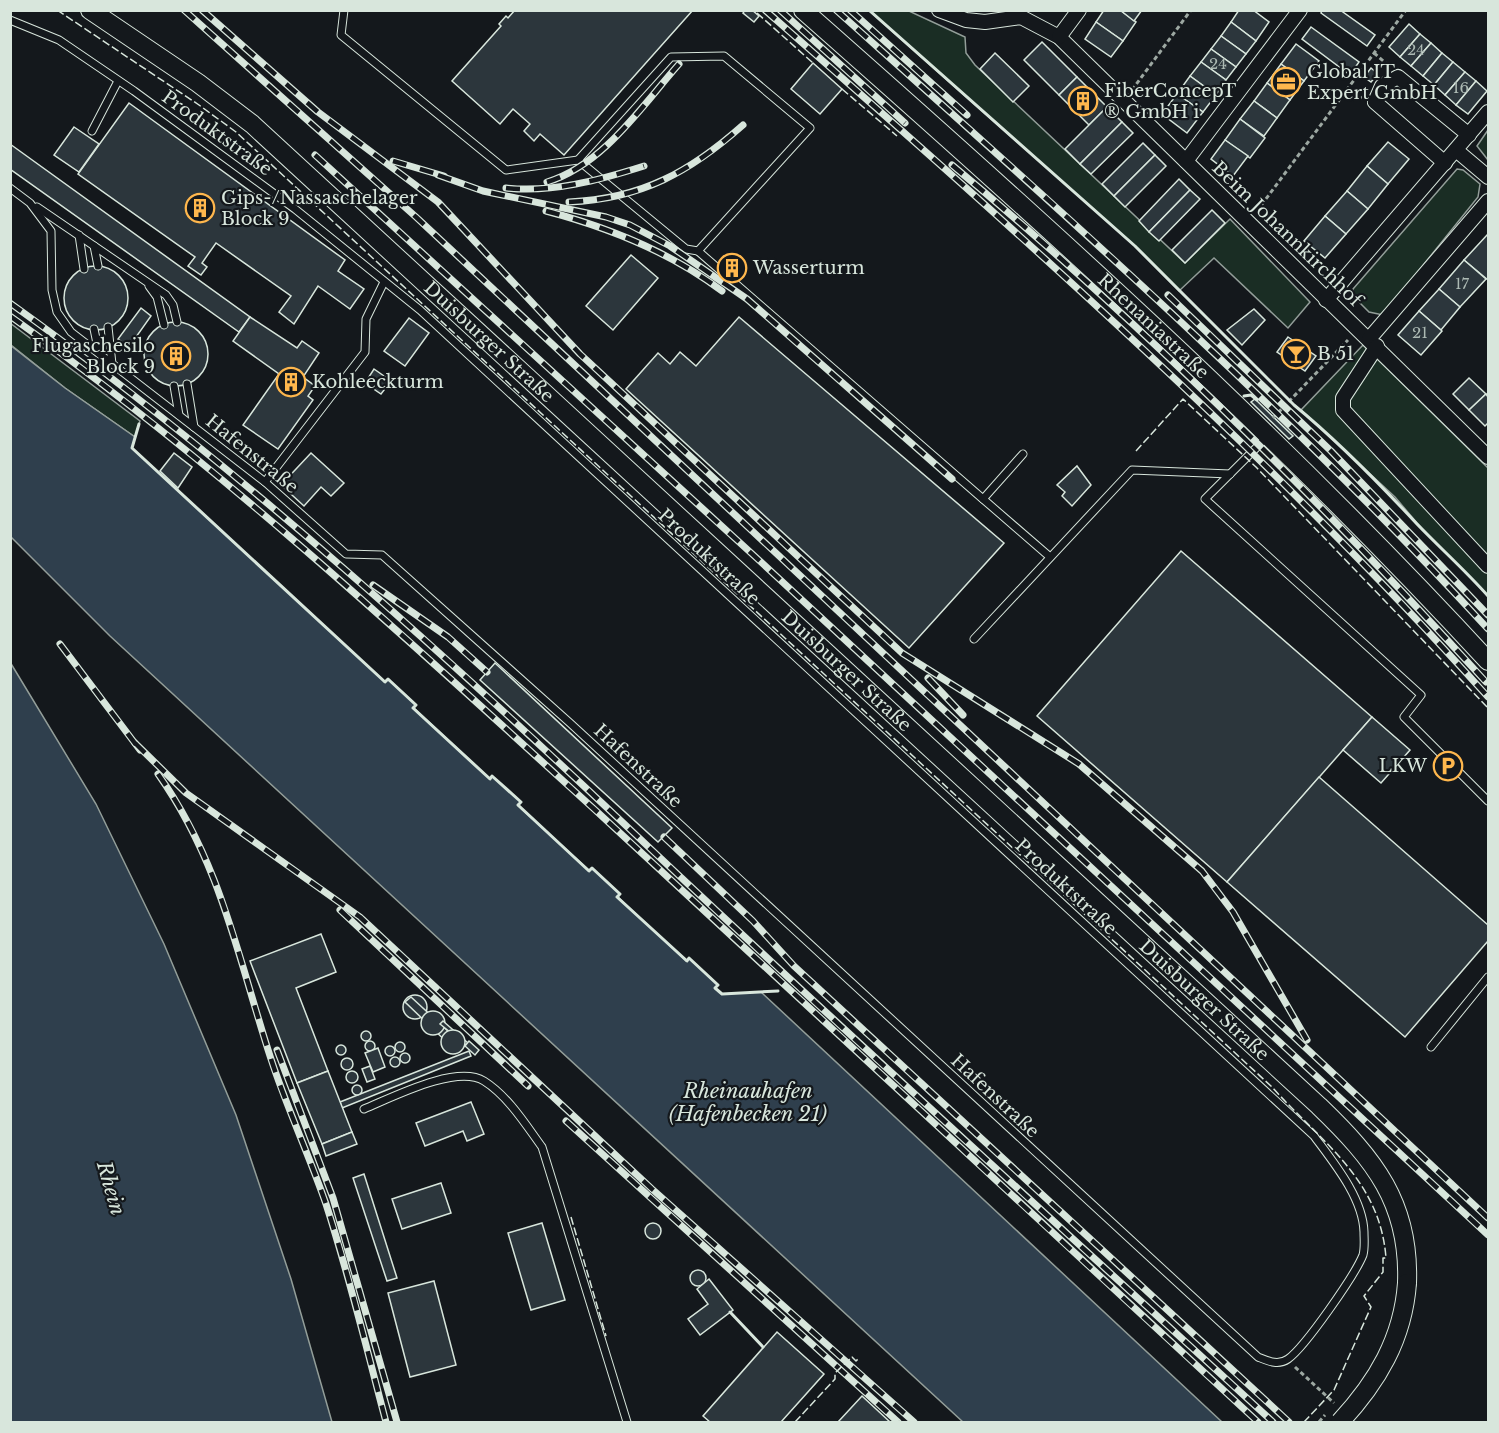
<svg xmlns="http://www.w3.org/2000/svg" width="1499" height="1433" viewBox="0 0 1499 1433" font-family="'Libre Baskerville',serif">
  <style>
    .green { fill: #1a2d24; stroke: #939e99; stroke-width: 1.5 }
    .water { fill: #2f3f4d; stroke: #939e99; stroke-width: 1.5 }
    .building { fill: #2c363c; stroke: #d8e6dc; stroke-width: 1.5 }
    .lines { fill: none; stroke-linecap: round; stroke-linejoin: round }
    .service-casing { stroke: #d8e6dc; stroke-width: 9 }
    .minor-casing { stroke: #d8e6dc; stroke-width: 16 }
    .tertiary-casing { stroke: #d8e6dc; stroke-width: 20 }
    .path { stroke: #9da8a2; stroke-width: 3; stroke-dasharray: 4.5 3; stroke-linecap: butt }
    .service { stroke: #14181c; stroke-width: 7 }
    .minor { stroke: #14181c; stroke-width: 14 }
    .tertiary { stroke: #14181c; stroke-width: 18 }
    .rail-casing { stroke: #d8e6dc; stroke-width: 7 }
    .rail { stroke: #14181c; stroke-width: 4.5; stroke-dasharray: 14; stroke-linecap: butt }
    .tertiary-bridge-casing { stroke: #d8e6dc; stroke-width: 20; stroke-linecap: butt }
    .path-bridge { stroke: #9da8a2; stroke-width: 3; stroke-dasharray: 4.5 3; stroke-linecap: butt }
    .tertiary-bridge { stroke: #14181c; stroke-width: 18 }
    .fence { stroke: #d8e6dc; stroke-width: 1.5; stroke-dasharray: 8 3; stroke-linecap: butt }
    .wall { stroke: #d8e6dc; stroke-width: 3 }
    .labels { text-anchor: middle; stroke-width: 4.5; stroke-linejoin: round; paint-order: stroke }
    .number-label { font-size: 15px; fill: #adbab4 }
    .poi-label { font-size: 18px; fill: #d8e6dc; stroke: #14181c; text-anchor: start }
    .street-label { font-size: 18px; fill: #d8e6dc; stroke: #14181c }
    .water-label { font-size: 20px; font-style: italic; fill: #d8e6dc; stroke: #14181c }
  </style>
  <rect width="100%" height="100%" fill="#14181c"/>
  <g class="green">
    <path d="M869,11H909L965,37L966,53L975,65L1185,263L1230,219L1310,302L1288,328L1214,258L1179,291L1135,246Z"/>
    <path d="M1488,130V160L1477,146Z"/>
    <path d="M1457,169L1463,170L1480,184L1478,197L1383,315L1369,312L1353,296V289Z"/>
    <path d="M10,323L140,421L135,437L65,388L11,345Z"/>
    <path d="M1363,345L1488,468V596L1417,523L1395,497L1301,410Z"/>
  </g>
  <g class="water">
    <path d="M10,345L65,388L135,437L132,448L385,682L388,679L416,705L414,708L489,778L492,776L521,802L518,806L589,870L592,868L620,894L618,897L686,961L689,958L718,985L715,988L722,994L761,992L1222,1422H963L110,636L11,537Z"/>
    <path d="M10,662L96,804L164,944L236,1115L291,1279L332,1422H11Z"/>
  </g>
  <g class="building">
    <path d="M515,10H693L564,155L540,134L534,141L524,131L530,124L513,109L500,124L452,81L501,26L499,24L506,16L508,18Z"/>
    <path d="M745,10H752L759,16L754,22L743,13Z"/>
    <path d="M1104,10H1120L1136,22L1123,41L1096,22Z"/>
    <path d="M1120,10H1142L1134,21Z"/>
    <path d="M1239,10H1253L1269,22L1256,41L1231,22Z"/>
    <path d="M1322,10H1340L1375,35L1367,46L1321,13Z"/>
    <path d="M1096,22L1123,41L1111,57L1085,39Z"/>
    <path d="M1231,22L1256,41L1246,54L1221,36Z"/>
    <path d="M1409,24L1420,34L1400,57L1389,47Z"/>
    <path d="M1311,27L1359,62L1350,75L1302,39Z"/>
    <path d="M1420,34L1431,43L1411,66L1400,57Z"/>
    <path d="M1221,36L1246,54L1236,67L1211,49Z"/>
    <path d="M1042,42L1077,77L1059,95L1024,60Z"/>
    <path d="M1431,43L1442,53L1423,76L1411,66Z"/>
    <path d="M1296,44L1319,61L1304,81L1281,64Z"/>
    <path d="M1211,49L1236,67L1226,80L1201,62Z"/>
    <path d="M995,53L1029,86L1013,102L980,69Z"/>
    <path d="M1442,53L1453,62L1434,85L1423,76Z"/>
    <path d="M1201,62L1226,80L1216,95L1190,76Z"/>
    <path d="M1453,62L1465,72L1445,95L1434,85Z"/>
    <path d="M813,63L842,89L820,114L791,89Z"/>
    <path d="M1281,64L1304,81L1290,100L1267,83Z"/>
    <path d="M1371,68L1378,74L1371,82L1364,77Z"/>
    <path d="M1465,72L1476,81L1456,105L1445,95Z"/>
    <path d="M1190,76L1216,95L1203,112L1177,94Z"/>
    <path d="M1077,77L1107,107L1089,125L1059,95Z"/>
    <path d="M1476,81L1487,91L1468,114L1456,105Z"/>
    <path d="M1267,83L1290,100L1277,118L1254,101Z"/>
    <path d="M1177,94L1203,112L1187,133L1162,114Z"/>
    <path d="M1254,101L1277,118L1264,136L1240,119Z"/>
    <path d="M129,103L345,260L338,271L364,289L350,309L318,286L294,324L279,312L291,296L216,243L202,263L207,267L201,275L188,266L195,257L78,174Z"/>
    <path d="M1107,107L1122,122L1080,164L1065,149Z"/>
    <path d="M1240,119L1265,138L1250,158L1225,140Z"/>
    <path d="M1122,122L1133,133L1091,174L1080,164Z"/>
    <path d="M74,127L99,144L79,172L54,155Z"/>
    <path d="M1225,140L1248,156L1233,176L1211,159Z"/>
    <path d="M1388,142L1409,159L1388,184L1367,166Z"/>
    <path d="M1143,143L1155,155L1114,196L1102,184Z"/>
    <path d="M10,144L250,317L239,332L10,169Z"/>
    <path d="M1155,155L1166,166L1125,207L1114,196Z"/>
    <path d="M1367,166L1388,184L1368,209L1347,191Z"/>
    <path d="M1179,179L1190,190L1149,232L1139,221Z"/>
    <path d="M1190,190L1200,199L1159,241L1149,232Z"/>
    <path d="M1347,191L1368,209L1346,234L1325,216Z"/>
    <path d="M1212,210L1225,223L1185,263L1172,250Z"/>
    <path d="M1325,216L1346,234L1325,258L1304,241Z"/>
    <path d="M1487,235L1488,236V280L1464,260Z"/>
    <path d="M631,255L658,278L613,330L586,306Z"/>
    <path d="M731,257L744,268L733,280L721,269Z"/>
    <path d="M1464,260L1486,279L1460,307L1439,289Z"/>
    <circle cx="96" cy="298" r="32"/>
    <path d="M1439,289L1460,307L1441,330L1419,311Z"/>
    <path d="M141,308L151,316L129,347L118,339Z"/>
    <path d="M1254,309L1265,320L1242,345L1227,330Z"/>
    <path d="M1419,311L1442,331L1421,355L1398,335Z"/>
    <path d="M250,317L297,348L302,341L319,353L303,377L315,386L308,396L313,400L278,449L243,425L279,374L233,341Z"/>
    <path d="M739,317L1004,543L909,648L626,389L658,353L670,364L680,352L696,366Z"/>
    <path d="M409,318L429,333L405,366L384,351Z"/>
    <circle cx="176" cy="354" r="32"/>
    <path d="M1288,337L1316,356L1305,371L1277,352Z"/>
    <path d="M374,369L391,381L381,394L365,383Z"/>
    <path d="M1469,378L1486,394L1469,410L1453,394Z"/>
    <path d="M1486,394L1488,397V423L1485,426L1469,410Z"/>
    <path d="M1255,399L1293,436L1289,439L1251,402Z"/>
    <path d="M174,453L192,467L178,488L160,471Z"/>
    <path d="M311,453L344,483L331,496L321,487L304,506L281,485Z"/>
    <path d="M1077,466L1091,485L1072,506L1062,496L1065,492L1057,485Z"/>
    <path d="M1181,551L1372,717L1227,882L1037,716Z"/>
    <path d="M495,663L672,828L658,842L480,680Z"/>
    <path d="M1372,717L1410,750L1381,783L1343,750Z"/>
    <path d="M1319,777L1488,925V941L1405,1037L1227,882Z"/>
    <path d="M321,934L336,972L296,988L328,1071L297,1083L250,961Z"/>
    <circle cx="415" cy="1007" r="12"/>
    <path d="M411,997L462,1044L456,1051L405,1002Z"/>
    <circle cx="433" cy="1023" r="12"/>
    <path d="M443,1021L468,1043L466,1045L440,1024Z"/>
    <circle cx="453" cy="1042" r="12"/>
    <circle cx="366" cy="1036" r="5"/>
    <path d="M469,1041L479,1050L475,1055L465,1046Z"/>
    <circle cx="370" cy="1046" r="5"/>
    <circle cx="400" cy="1047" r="5"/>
    <circle cx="341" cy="1050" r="5"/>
    <circle cx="390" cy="1051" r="5"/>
    <path d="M378,1048L385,1067L373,1072L365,1053Z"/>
    <path d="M469,1051L471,1056L342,1108L340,1102Z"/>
    <circle cx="405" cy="1058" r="5"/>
    <circle cx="395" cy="1062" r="5"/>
    <circle cx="347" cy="1064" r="6"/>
    <path d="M370,1066L375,1079L367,1082L362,1069Z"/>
    <circle cx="352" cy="1077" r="6"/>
    <path d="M328,1071L352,1132L322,1144L297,1083Z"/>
    <circle cx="357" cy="1090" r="5"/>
    <path d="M471,1102L484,1134L467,1141L463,1131L425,1146L416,1123Z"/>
    <path d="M352,1132L357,1144L326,1156L322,1144Z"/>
    <path d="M364,1174L397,1278L387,1281L353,1178Z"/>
    <path d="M441,1183L451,1213L402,1229L392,1199Z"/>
    <path d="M542,1223L565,1300L531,1310L508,1233Z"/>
    <circle cx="653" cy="1231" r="8"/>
    <circle cx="698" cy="1278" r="8"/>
    <path d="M709,1279L733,1310L700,1335L688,1319L708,1304L697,1289Z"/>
    <path d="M434,1281L456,1365L410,1377L388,1293Z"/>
    <path d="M777,1332L824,1374L781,1422H710L703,1416Z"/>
    <path d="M862,1396L890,1422H838Z"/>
  </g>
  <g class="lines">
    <g class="service-casing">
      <g id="service">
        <path d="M344,10L341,35L506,170L578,160L671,57L724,56L810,128L698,251L983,499"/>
        <path d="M10,20L59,40L134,91L295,209L420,310L1314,1136C1334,1163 1363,1198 1364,1232C1364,1239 1365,1248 1363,1255C1355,1275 1305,1347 1288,1359C1278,1366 1268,1361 1258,1357L570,723L382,555L346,554L265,482L71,332L57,312L52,290L51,231L30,203L10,188"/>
        <path d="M92,131L118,81"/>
        <path d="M578,160L686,249L698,251"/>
        <path d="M37,207L166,295L173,305L177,322"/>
        <path d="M79,235L84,269"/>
        <path d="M94,246L98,266"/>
        <path d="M149,286L157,297L164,325"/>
        <path d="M108,327L112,364"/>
        <path d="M94,329L99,353"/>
        <path d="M187,384L194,427"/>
        <path d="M174,386L179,415"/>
        <path d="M1267,437L1205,499L1421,695L1404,717L1488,801"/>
        <path d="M1023,454L983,499L1050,557"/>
        <path d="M265,482L365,352L366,319L384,282"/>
        <path d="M974,639L1132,470L1230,474"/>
        <path d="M1431,1047L1488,977"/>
        <path d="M364,1109C391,1098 456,1064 484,1081C508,1096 526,1125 542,1147L627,1422"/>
      </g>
    </g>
    <g class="minor-casing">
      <g id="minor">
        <path d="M939,10L966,20L985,22L1021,17L1059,37L1488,457"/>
        <path d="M1059,37L1079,10"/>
        <path d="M1456,150L1488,177"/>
        <path d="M1186,161L1300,10"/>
        <path d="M1445,163L1375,102L1382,86L1398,77L1469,135"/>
        <path d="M1326,300L1488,112"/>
        <path d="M1369,339L1488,201"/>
        <path d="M1377,346L1343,398V410L1488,566"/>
      </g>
    </g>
    <g class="tertiary-casing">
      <g id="tertiary">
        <path id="s1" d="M90,10L198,83L252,124L1319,1106C1374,1159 1410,1203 1407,1283"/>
        <path id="s2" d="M803,10C1040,219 1274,429 1488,661"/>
      </g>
    </g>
    <g class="path">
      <path d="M1374,53L1389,66"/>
      <path d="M1348,89L1362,98"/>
      <path d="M1132,90L1191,10"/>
      <path d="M1257,211L1406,10"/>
      <path d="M1273,418L1348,340"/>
      <path d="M1295,1367L1334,1403"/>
    </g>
    <use href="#service" class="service"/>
    <use href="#minor" class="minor"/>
    <use href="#tertiary" class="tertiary"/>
    <g class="rail-casing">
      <g id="rail">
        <path d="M184,10L416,217L1488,1218"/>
        <path d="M202,10L318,112L438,202L580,354L902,653L1079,764L1202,871L1233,912L1307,1040"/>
        <path d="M765,10C1015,230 1266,450 1488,697"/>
        <path d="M780,10L905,123"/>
        <path d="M836,10C1060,210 1285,408 1488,629"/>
        <path d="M850,10L967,115"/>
        <path d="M315,155L761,562L1488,1235"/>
        <path d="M393,161L444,176"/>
        <path d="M952,165C1142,323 1319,499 1486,682"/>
        <path d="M438,175L483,191L606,217L630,225L670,246L747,299L952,479"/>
        <path d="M547,182C603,165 641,107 679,64"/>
        <path d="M506,188C552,193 600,180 644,166"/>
        <path d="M569,202C641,199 690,172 743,125"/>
        <path d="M546,211C607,227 670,252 722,291"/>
        <path d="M1168,295L1331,451L1488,615"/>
        <path d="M10,303C241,468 450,659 655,853C859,1045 1067,1233 1273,1422"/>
        <path d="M10,316C218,464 405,637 593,808C815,1012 1036,1218 1258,1422"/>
        <path d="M373,585L448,637L487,672"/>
        <path d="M60,644L140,750"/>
        <path d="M928,678L963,715"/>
        <path d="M135,743L186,793L360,917L652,1189L914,1422"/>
        <path d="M158,774C221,863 238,958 271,1059C287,1108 309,1155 326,1204C349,1275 367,1350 386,1422"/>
        <path d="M664,837L753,921L794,966L1289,1422"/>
        <path d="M340,910L528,1086"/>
        <path d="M277,1050L333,1198L397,1422"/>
        <path d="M566,1121L898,1422"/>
      </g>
    </g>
    <use href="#rail" class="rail"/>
    <g class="tertiary-bridge-casing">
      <path id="tertiary-bridge" d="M1340,1422C1377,1382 1403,1339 1407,1283"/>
    </g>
    <path class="path-bridge" d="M1319,1422L1325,1415"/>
    <use href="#tertiary-bridge" class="tertiary-bridge"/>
    <g class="fence">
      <path d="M57,10L199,105L236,132L1272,1087C1321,1142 1380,1179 1386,1258H1383V1272L1364,1296L1371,1307L1334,1390L1304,1422"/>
      <path d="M757,13L813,63"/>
      <path d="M842,89L897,136"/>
      <path d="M1136,451L1183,399L1256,467L1488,708"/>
      <path d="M571,1217L606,1336"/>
      <path d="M795,1422L835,1379V1373L852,1357L856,1361L858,1359"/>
    </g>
    <g class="wall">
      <path d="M869,10L1135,246L1294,405C1339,442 1378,482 1417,524C1440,548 1466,571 1488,596"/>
      <path d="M1244,396L1251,395L1257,400"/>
      <path d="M139,424L132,448L385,682L388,679L416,705L413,708L490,779L492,776L521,802L518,805L589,871L592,868L620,894L617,897L687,961L689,958L718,985L715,988L722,994L778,991"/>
      <path d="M730,1312L763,1347"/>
    </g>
  </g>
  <defs>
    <g id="office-ring" transform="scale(1.5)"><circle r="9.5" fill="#14181c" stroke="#ffb74d" stroke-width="1.5"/><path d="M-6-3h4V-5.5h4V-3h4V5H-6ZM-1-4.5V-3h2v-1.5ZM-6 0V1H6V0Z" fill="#ffb74d"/></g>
    <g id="building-ring" transform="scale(1.5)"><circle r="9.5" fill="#14181c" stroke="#ffb74d" stroke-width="1.5"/><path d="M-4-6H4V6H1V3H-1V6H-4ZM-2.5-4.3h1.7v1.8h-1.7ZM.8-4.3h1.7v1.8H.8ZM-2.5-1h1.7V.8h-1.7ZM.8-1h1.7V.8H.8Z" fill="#ffb74d"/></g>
    <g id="bar-ring" transform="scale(1.5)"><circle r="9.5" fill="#14181c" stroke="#ffb74d" stroke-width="1.5"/><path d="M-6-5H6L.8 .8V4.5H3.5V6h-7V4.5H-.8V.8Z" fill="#ffb74d"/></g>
    <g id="parking-ring" transform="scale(1.5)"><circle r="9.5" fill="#14181c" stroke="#ffb74d" stroke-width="1.5"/><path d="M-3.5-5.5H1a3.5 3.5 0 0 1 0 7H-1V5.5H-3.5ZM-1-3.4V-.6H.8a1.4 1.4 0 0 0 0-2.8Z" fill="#ffb74d"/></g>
  </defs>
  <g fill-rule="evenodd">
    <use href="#office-ring" x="1286" y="82"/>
    <use href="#building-ring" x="1083" y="101"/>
    <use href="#building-ring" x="200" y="208"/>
    <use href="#building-ring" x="732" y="268"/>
    <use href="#bar-ring" x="1296" y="354"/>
    <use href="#building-ring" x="176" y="356"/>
    <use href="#building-ring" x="291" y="382"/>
    <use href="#parking-ring" x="1448" y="766"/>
  </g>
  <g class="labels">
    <g class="number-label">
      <text x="1416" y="55">24</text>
      <text x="1218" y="69">24</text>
      <text x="1461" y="93">16</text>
      <text x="1462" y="289">17</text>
      <text x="1420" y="338">21</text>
    </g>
    <g class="poi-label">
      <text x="1307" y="78">Global IT<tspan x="1307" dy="21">Expert GmbH</tspan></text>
      <text x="1104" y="97">FiberConcepT<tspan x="1104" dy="21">® GmbH i</tspan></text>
      <text x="221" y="204">Gips-/Nassaschelager<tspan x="221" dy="21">Block 9</tspan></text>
      <text x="753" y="274">Wasserturm</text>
      <text x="155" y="352" text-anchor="end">Flugaschesilo<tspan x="155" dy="21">Block 9</tspan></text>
      <text x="1317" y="360">B 51</text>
      <text x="312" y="388">Kohleeckturm</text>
      <text x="1427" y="772" text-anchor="end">LKW</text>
    </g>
    <g class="street-label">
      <text transform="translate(217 133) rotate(36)" y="6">Produktstraße</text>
      <text transform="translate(1287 234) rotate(44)" y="6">Beim Johannkirchhof</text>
      <text dy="6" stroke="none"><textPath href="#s2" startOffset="472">Rhenaniastraße</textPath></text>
      <text dy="6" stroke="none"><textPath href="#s1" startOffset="520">Duisburger Straße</textPath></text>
      <text transform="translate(252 454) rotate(39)" y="6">Hafenstraße</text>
      <text transform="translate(709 557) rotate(43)" y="6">Produktstraße</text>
      <text dy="6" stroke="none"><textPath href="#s1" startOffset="1006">Duisburger Straße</textPath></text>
      <text transform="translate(638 766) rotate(43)" y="6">Hafenstraße</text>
      <text transform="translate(1066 887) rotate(43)" y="6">Produktstraße</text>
      <text dy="6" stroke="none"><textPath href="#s1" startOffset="1492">Duisburger Straße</textPath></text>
      <text transform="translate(995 1096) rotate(43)" y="6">Hafenstraße</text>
    </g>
    <g class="water-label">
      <text x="748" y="1098">Rheinauhafen<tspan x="748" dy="23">(Hafenbecken 21)</tspan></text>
      <text transform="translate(111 1188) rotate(74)" y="7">Rhein</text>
    </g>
  </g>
  <rect width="1499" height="1433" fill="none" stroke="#d8e6dc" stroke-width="24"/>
</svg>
